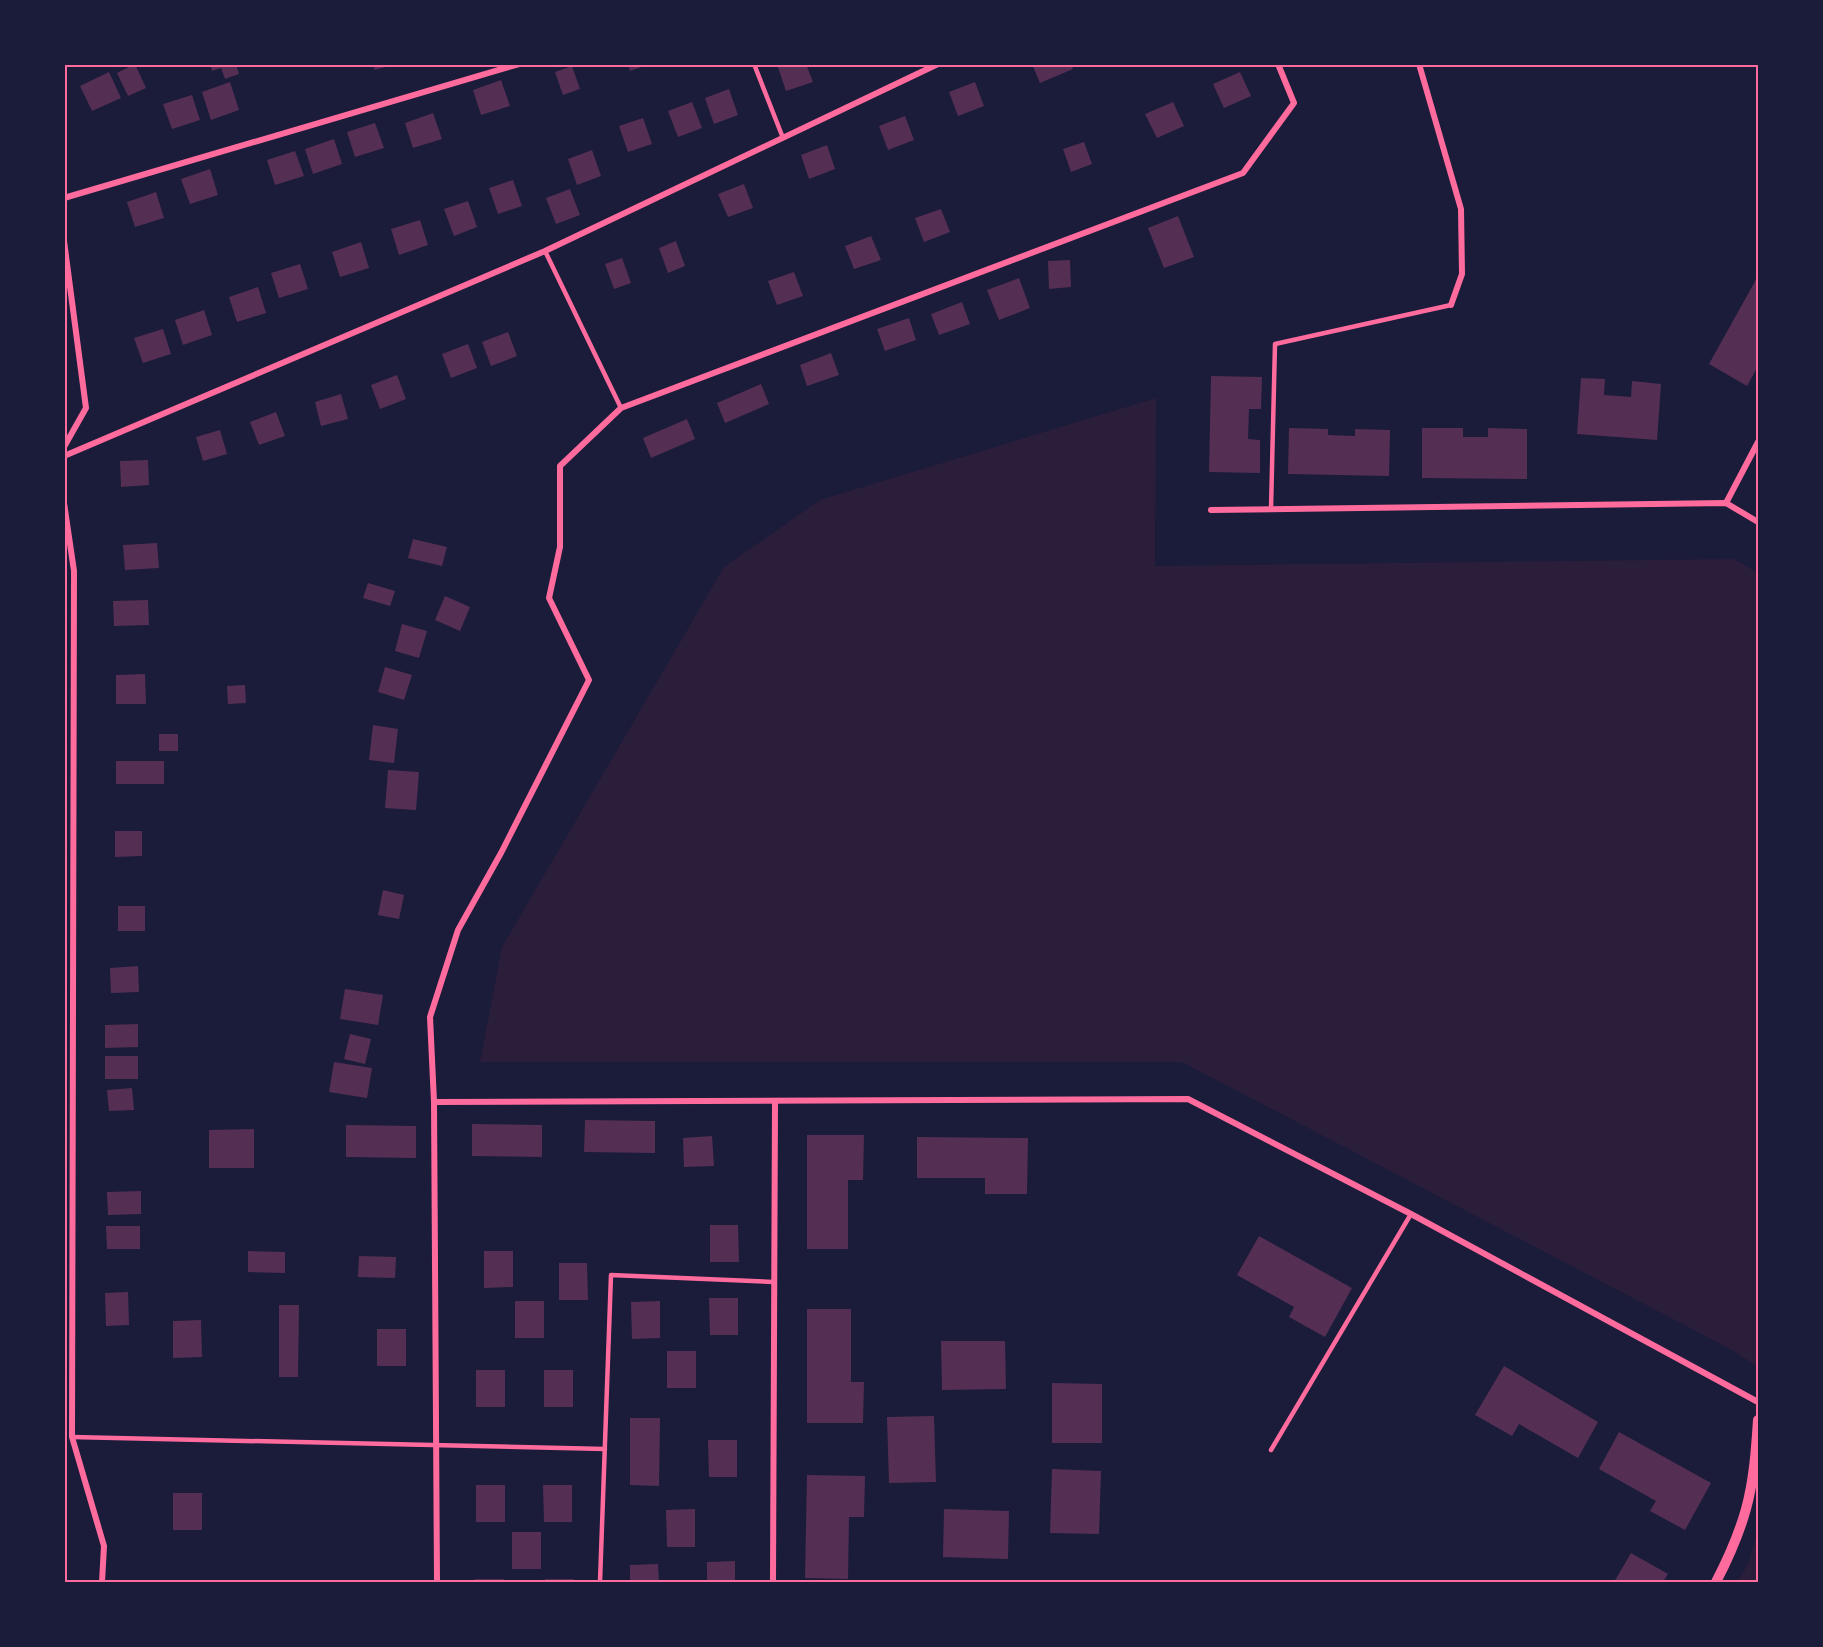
<svg xmlns="http://www.w3.org/2000/svg" width="1823" height="1647" viewBox="0 0 1823 1647" font-family="'PT Sans',sans-serif">
  <style>
    .green { fill: #2a1e3b }
    .building { fill: #542f53 }
    .lines { fill: none; stroke-linecap: round; stroke-linejoin: round }
    .service { stroke: #ff6b9d; stroke-width: 4.5 }
    .minor { stroke: #ff6b9d; stroke-width: 6 }
    .tertiary { stroke: #ff6b9d; stroke-width: 10 }
    .neatline { fill: none; stroke: #ff6b9d; stroke-width: 2 }
  </style>
  <rect width="100%" height="100%" fill="#1b1b3a"/>
  <g class="green">
    <path d="M1156,398L1155,566L1734,559L1758,573V1367L1732,1350L1182,1062H480L502,947L724,567L820,500Z"/>
    <path d="M1758,1530V1582H1738L1749,1562Z"/>
  </g>
  <g class="building">
    <path d="M135,64L146,88L128,96L117,73Z"/>
    <path d="M210,64H236L239,74L225,79L221,68L212,71Z"/>
    <path d="M373,64H392V65L375,70Z"/>
    <path d="M628,64H646L647,65L630,71Z"/>
    <path d="M786,64H806L813,82L786,91L778,67Z"/>
    <path d="M1032,64H1071L1073,69L1040,83Z"/>
    <path d="M572,66L580,89L563,95L555,72Z"/>
    <path d="M109,72L121,98L92,111L80,86Z"/>
    <path d="M1240,72L1251,96L1224,108L1213,84Z"/>
    <path d="M501,80L510,106L481,115L473,90Z"/>
    <path d="M230,82L239,110L211,120L202,92Z"/>
    <path d="M975,82L984,106L958,116L949,92Z"/>
    <path d="M729,89L738,115L714,124L705,98Z"/>
    <path d="M192,95L200,120L172,129L163,104Z"/>
    <path d="M692,102L702,128L678,137L668,111Z"/>
    <path d="M1173,102L1184,126L1157,138L1145,114Z"/>
    <path d="M433,113L442,139L413,148L405,123Z"/>
    <path d="M905,116L914,140L888,150L879,126Z"/>
    <path d="M643,118L652,144L628,152L619,126Z"/>
    <path d="M375,123L384,148L355,157L347,132Z"/>
    <path d="M334,139L342,164L313,174L305,149Z"/>
    <path d="M1084,142L1092,164L1071,172L1063,149Z"/>
    <path d="M827,145L835,169L809,179L801,155Z"/>
    <path d="M592,150L601,176L577,185L568,159Z"/>
    <path d="M295,151L304,176L275,185L267,160Z"/>
    <path d="M210,169L218,195L190,204L181,179Z"/>
    <path d="M513,180L522,206L498,214L489,188Z"/>
    <path d="M744,184L753,208L728,217L718,194Z"/>
    <path d="M570,189L580,215L556,224L546,198Z"/>
    <path d="M156,192L164,218L135,227L127,202Z"/>
    <path d="M468,201L477,227L454,236L444,209Z"/>
    <path d="M941,209L950,232L924,242L915,218Z"/>
    <path d="M1178,216L1194,257L1164,268L1148,228Z"/>
    <path d="M420,220L428,245L399,255L391,229Z"/>
    <path d="M871,236L881,260L854,269L845,246Z"/>
    <path d="M676,241L685,266L668,273L659,248Z"/>
    <path d="M361,242L369,268L340,277L332,252Z"/>
    <path d="M622,258L631,283L614,289L605,264Z"/>
    <path d="M1070,260L1071,287L1049,289L1048,261Z"/>
    <path d="M300,264L308,289L279,298L271,273Z"/>
    <path d="M794,272L803,296L777,305L768,281Z"/>
    <path d="M1758,276V366L1747,386L1709,364Z"/>
    <path d="M1019,278L1030,308L999,320L987,290Z"/>
    <path d="M258,287L266,313L237,322L229,297Z"/>
    <path d="M962,302L970,324L939,335L931,314Z"/>
    <path d="M204,310L212,335L183,345L175,320Z"/>
    <path d="M909,318L916,340L885,351L877,329Z"/>
    <path d="M163,329L171,354L143,363L134,338Z"/>
    <path d="M508,332L517,356L491,366L482,342Z"/>
    <path d="M468,344L477,368L451,378L442,354Z"/>
    <path d="M831,353L839,375L807,386L800,365Z"/>
    <path d="M397,375L406,399L380,409L371,385Z"/>
    <path d="M1211,376L1262,377L1261,409H1249L1248,439L1260,440V473L1209,472Z"/>
    <path d="M1581,378L1605,379L1604,395L1631,397L1632,381L1661,384L1657,440L1577,434Z"/>
    <path d="M761,384L769,404L725,423L717,403Z"/>
    <path d="M341,394L348,419L321,426L315,402Z"/>
    <path d="M276,412L285,436L259,445L250,422Z"/>
    <path d="M687,419L695,439L651,458L643,438Z"/>
    <path d="M1289,428L1328,429V435L1355,436V429L1390,430L1389,476L1288,474Z"/>
    <path d="M1422,428H1463V437H1488V428L1527,429V479L1422,478Z"/>
    <path d="M220,430L227,454L203,461L196,437Z"/>
    <path d="M148,460L149,485L121,487L120,461Z"/>
    <path d="M413,539L447,547L442,566L408,558Z"/>
    <path d="M157,543L159,568L125,570L123,545Z"/>
    <path d="M368,583L395,591L390,606L363,598Z"/>
    <path d="M445,596L470,607L460,631L435,620Z"/>
    <path d="M148,600L149,625L114,626L113,601Z"/>
    <path d="M402,624L427,631L419,658L395,651Z"/>
    <path d="M385,667L412,675L404,700L378,692Z"/>
    <path d="M145,674L146,704H116V675Z"/>
    <path d="M245,685L246,703L228,704L227,686Z"/>
    <path d="M373,725L398,729L394,763L369,760Z"/>
    <rect x="159" y="734" width="19" height="17"/>
    <rect x="116" y="761" width="48" height="23"/>
    <path d="M388,770L419,772L416,810L385,808Z"/>
    <path d="M115,831H142V856L115,857Z"/>
    <path d="M383,890L404,895L399,919L378,915Z"/>
    <rect x="118" y="906" width="27" height="25"/>
    <path d="M138,966L139,992L111,993L110,968Z"/>
    <path d="M345,989L383,995L378,1025L340,1019Z"/>
    <path d="M138,1024V1047L105,1048V1025Z"/>
    <path d="M350,1034L371,1039L365,1064L344,1059Z"/>
    <rect x="105" y="1056" width="33" height="23"/>
    <path d="M334,1062L372,1068L367,1098L329,1092Z"/>
    <path d="M132,1088L134,1110L109,1111L107,1090Z"/>
    <path d="M585,1120L655,1121V1153L584,1152Z"/>
    <path d="M472,1124L542,1125V1157L472,1156Z"/>
    <path d="M346,1125L416,1126V1158L346,1157Z"/>
    <path d="M254,1129V1168H209V1130Z"/>
    <path d="M807,1135H864L863,1180H848V1249H807Z"/>
    <path d="M712,1136L714,1166L684,1167L683,1138Z"/>
    <path d="M917,1137L1028,1138L1027,1194H985V1178H917Z"/>
    <path d="M141,1191V1214L108,1215L107,1192Z"/>
    <path d="M710,1225H738L739,1262H710Z"/>
    <path d="M106,1226H140V1249H107Z"/>
    <path d="M1259,1236L1352,1288L1325,1337L1289,1317L1294,1307L1237,1275Z"/>
    <path d="M248,1251L285,1252V1273L248,1272Z"/>
    <path d="M484,1251H513V1287L484,1288Z"/>
    <path d="M359,1256L396,1257L395,1278L358,1277Z"/>
    <path d="M559,1263H587L588,1300H559Z"/>
    <path d="M128,1292L129,1325L106,1326L105,1293Z"/>
    <path d="M709,1298H738V1335H710Z"/>
    <rect x="515" y="1301" width="29" height="37"/>
    <path d="M660,1301V1338L632,1339L631,1302Z"/>
    <path d="M279,1305H299L298,1377H279Z"/>
    <path d="M807,1309H851V1382H864L863,1423H807Z"/>
    <path d="M201,1320L202,1357L173,1358V1321Z"/>
    <rect x="377" y="1329" width="29" height="37"/>
    <path d="M941,1341H1005L1006,1389L942,1390Z"/>
    <rect x="667" y="1351" width="29" height="37"/>
    <path d="M1504,1366L1598,1422L1578,1458L1519,1424L1512,1436L1475,1415Z"/>
    <rect x="476" y="1370" width="29" height="37"/>
    <rect x="544" y="1370" width="29" height="37"/>
    <path d="M1052,1383L1102,1384V1443H1052Z"/>
    <path d="M934,1416L936,1482L889,1483L887,1417Z"/>
    <path d="M630,1418H660L659,1486L630,1485Z"/>
    <path d="M1619,1432L1711,1483L1685,1530L1650,1511L1656,1501L1599,1469Z"/>
    <path d="M708,1440H737V1477H709Z"/>
    <path d="M1052,1469L1101,1471L1099,1534L1050,1533Z"/>
    <path d="M807,1475L865,1476L864,1517H849L848,1579L805,1578Z"/>
    <rect x="476" y="1485" width="29" height="37"/>
    <path d="M543,1485H572V1522H544Z"/>
    <rect x="173" y="1493" width="29" height="37"/>
    <path d="M695,1509V1547H667L666,1510Z"/>
    <path d="M944,1509L1009,1511L1008,1559L943,1557Z"/>
    <rect x="512" y="1532" width="29" height="37"/>
    <path d="M1631,1553L1668,1574L1663,1582H1614Z"/>
    <path d="M735,1561V1582H707V1562Z"/>
    <path d="M658,1564L659,1582H630V1565Z"/>
    <rect x="475" y="1579" width="29" height="3"/>
    <rect x="545" y="1579" width="29" height="3"/>
  </g>
  <g class="lines">
    <g class="service">
      <path d="M754,64L783,138"/>
      <path d="M545,251L621,408"/>
      <path d="M1271,509L1275,344L1451,305"/>
      <path d="M72,1437L605,1449"/>
      <path d="M1271,1450L1411,1214"/>
      <path d="M600,1582L611,1275L774,1282"/>
    </g>
    <g class="minor">
      <path d="M1419,64L1461,209L1462,274L1451,305"/>
      <path d="M64,198L519,64"/>
      <path d="M64,241L86,408L64,447"/>
      <path d="M64,456L545,251L938,64"/>
      <path d="M64,503L74,571L72,1437L104,1546L102,1582"/>
      <path d="M1726,503L1758,442"/>
      <path d="M1211,510L1726,503L1758,522"/>
      <path d="M434,1102L1188,1099L1411,1214L1758,1402"/>
      <path d="M437,1582L434,1102L430,1017L458,930L501,853L589,680L549,598L560,547V466L621,408L1243,173L1294,103L1278,64"/>
      <path d="M773,1582L775,1101"/>
    </g>
    <path class="tertiary" d="M1716,1582C1728,1559 1739,1534 1746,1509C1754,1480 1756,1450 1758,1420"/>
  </g>
  <rect width="1823" height="1647" fill="none" stroke="#1b1b3a" stroke-width="132"/>
  <rect x="66" y="66" width="1691" height="1515" class="neatline"/>
</svg>
